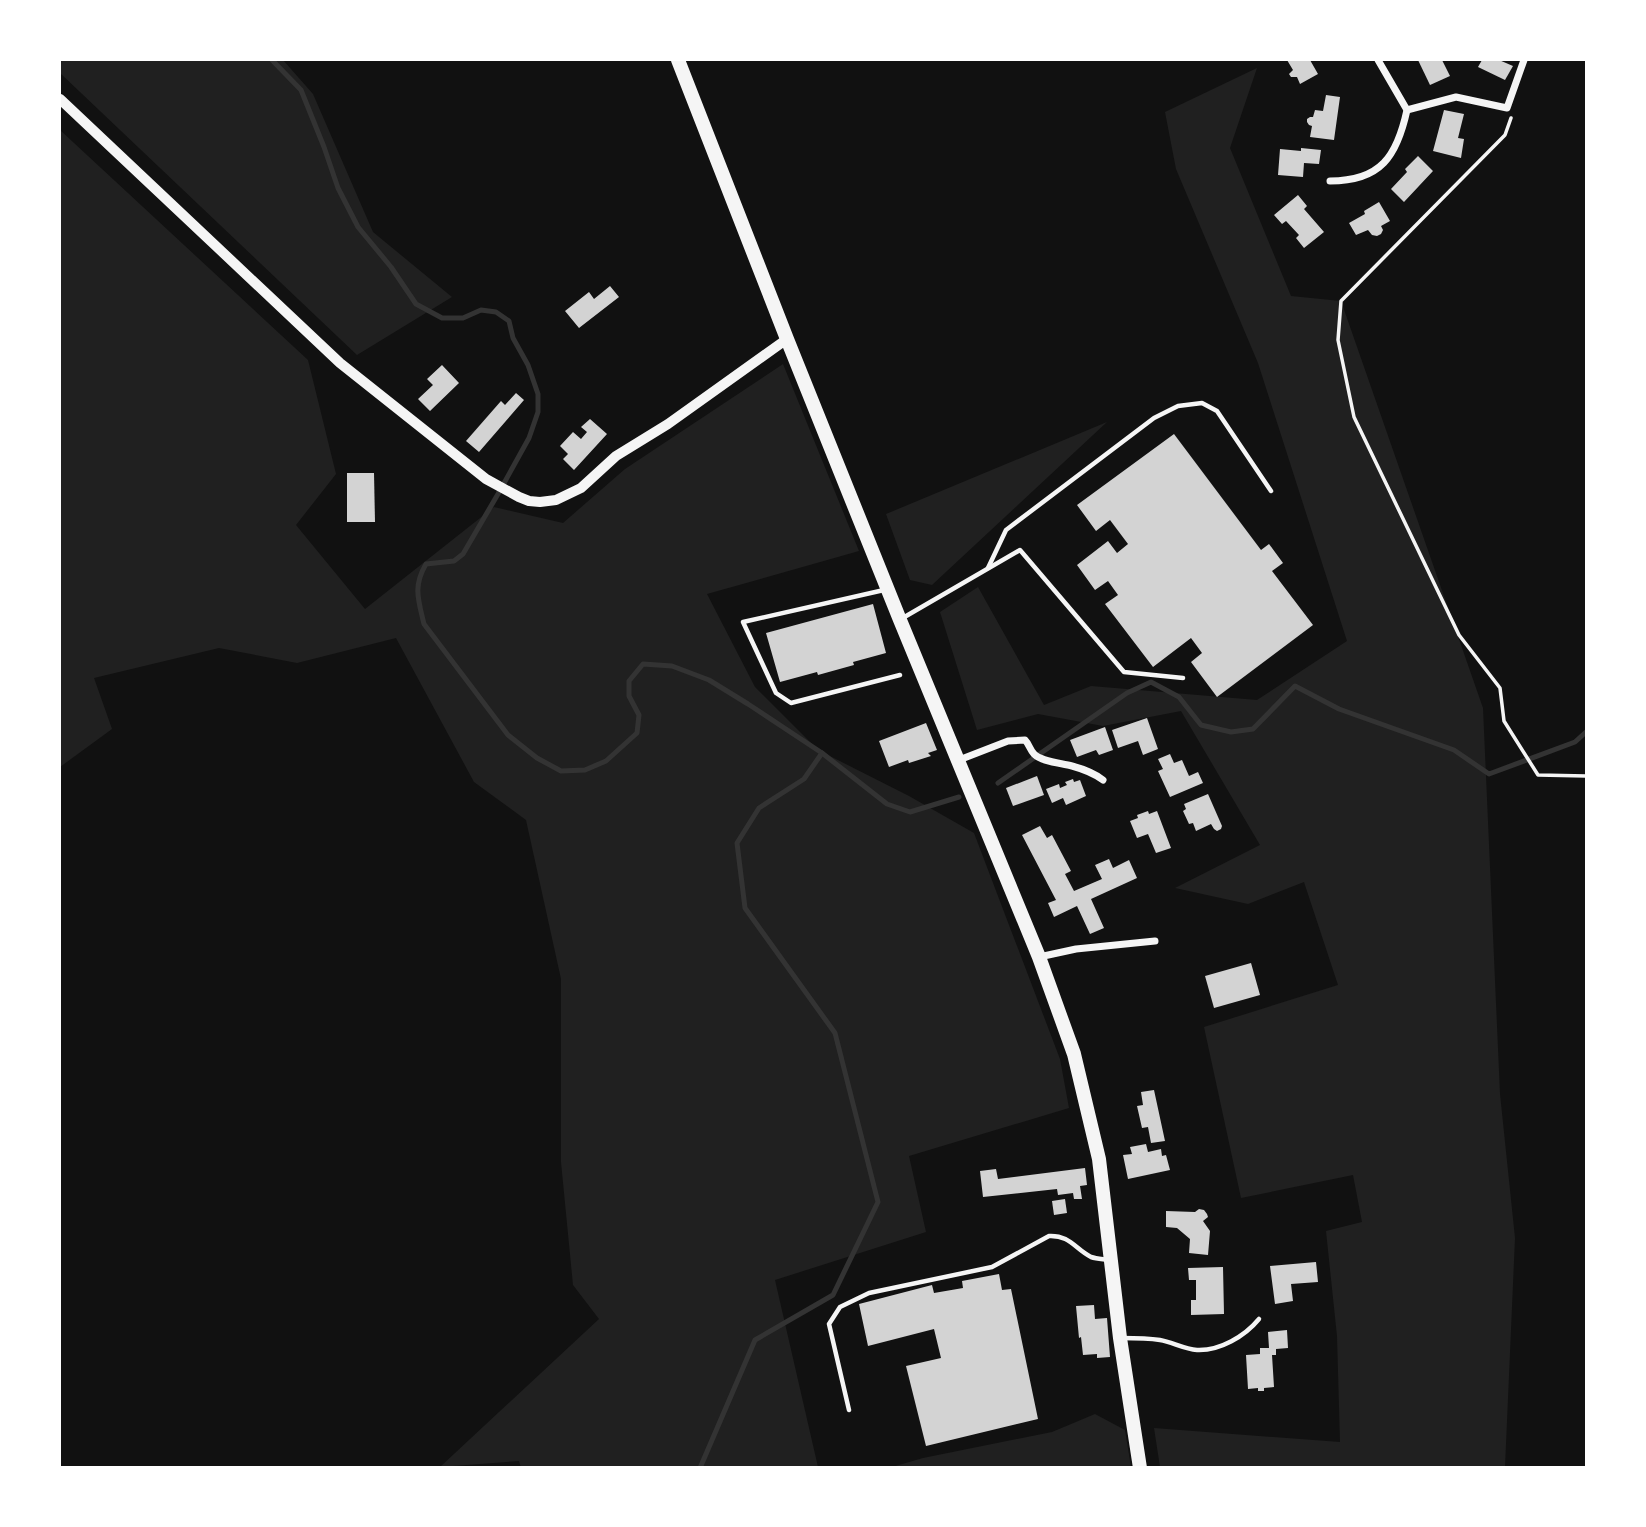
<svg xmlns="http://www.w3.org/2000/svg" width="1646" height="1527" viewBox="0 0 1646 1527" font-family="'Source Sans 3',sans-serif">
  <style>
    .green { fill: #202020 }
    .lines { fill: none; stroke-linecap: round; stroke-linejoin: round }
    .stream { stroke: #333; stroke-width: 5 }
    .building { fill: #d3d3d3 }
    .path { stroke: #f5f5f5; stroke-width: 3.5 }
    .service { stroke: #f5f5f5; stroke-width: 4.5 }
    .minor { stroke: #f5f5f5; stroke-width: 7 }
    .tertiary { stroke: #f5f5f5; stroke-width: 10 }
    .trunk { stroke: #f5f5f5; stroke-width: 14 }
  </style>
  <rect width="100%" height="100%" fill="#111"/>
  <g class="green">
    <path d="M60,60H283L313,94L373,232L452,297L357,355L60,73Z"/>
    <path d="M1257,68L1230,148L1291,296L1341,301L1483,708L1500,1094L1515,1238L1505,1467H1160L1154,1428L1340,1442L1337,1336L1326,1231L1362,1222L1353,1175L1241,1198L1204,1027L1338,985L1304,882L1248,904L1175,888L1260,845L1181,711L1103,726L1038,714L977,730L940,612L978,587L1044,705L1091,686L1257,700L1347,641L1258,363L1176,169L1165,112Z"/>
    <path d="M60,130L308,360L336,474L296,525L365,609L494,507L563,523L625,469L783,364L859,551L707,594L755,687L818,750L909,796L974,833L1060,1059L1069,1108L909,1156L926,1232L775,1280L818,1467L521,1468L519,1461L440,1467L599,1319L573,1285L561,1162V979L526,820L474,782L396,638L297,663L219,648L94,678L112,729L60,767Z"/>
    <path d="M1107,422L932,585L910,580L886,514Z"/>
    <path d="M1095,1414L1125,1430L1131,1467H892L923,1458L1052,1432Z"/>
  </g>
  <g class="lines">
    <g class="stream">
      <path d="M272,60L301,90L324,147L338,188L358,227L391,267L416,304L442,318H463L481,310L496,312L509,321L513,338L528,365L538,394V412L529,438L498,494L463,554L454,561L426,564C413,586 418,599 424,624L508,735L537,758L561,771L585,770L606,761L637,733L639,715L629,696V681L643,664L672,666L709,680L748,704L822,753L804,779L759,808L737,843L745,908L835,1033L878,1202L833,1295L755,1340L700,1468"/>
      <path d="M822,753L887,804L910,812L959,797"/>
      <path d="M998,783L1127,693L1151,682L1179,697L1201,725L1231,732L1253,729L1295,686L1339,709L1454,750L1489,774L1575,742L1586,732"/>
    </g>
  </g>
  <g class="building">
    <path d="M1287,60H1310L1318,74L1300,84L1297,77H1291L1289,74L1293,70Z"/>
    <path d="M1418,60H1442L1450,76L1430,85Z"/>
    <path d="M1482,60H1499L1513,66L1505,80L1478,67Z"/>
    <path d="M1326,95L1340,97L1334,140L1310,137L1312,126L1309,125L1307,122V119L1310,117H1313L1315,110L1323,111Z"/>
    <path d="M1444,110L1464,114L1458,138L1464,139L1461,158L1433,151Z"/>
    <path d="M1301,148L1321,150L1319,164L1304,163L1303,177L1278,175L1280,149L1301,151Z"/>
    <path d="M1418,156L1433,171L1404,202L1391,189L1407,172L1405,169Z"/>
    <path d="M1298,195L1307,206L1304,209L1324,232L1304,248L1296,238L1299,235L1286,221L1282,224L1274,215Z"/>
    <path d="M1379,202L1390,221L1381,226L1383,230L1381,234L1377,236L1372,235L1368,230L1356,235L1349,223L1365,214L1364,211Z"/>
    <path d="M610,286L619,297L579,328L565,311L589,292L594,299Z"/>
    <path d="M442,365L459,383L430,411L418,399L433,385L427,379Z"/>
    <path d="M516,393L524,400L479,452L466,441L501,401L505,405Z"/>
    <path d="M590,419L607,434L574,470L563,459L568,454L560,446L573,432L581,439L587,432L581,427Z"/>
    <path d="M1174,434L1261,550L1269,544L1283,563L1272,571L1313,625L1217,697L1191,662L1202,653L1191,638L1153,667L1105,604L1118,595L1108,581L1095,590L1077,565L1108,541L1117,553L1128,544L1110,520L1096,531L1077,505Z"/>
    <path d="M347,473H374L375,522H347Z"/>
    <path d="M873,604L886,653L853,662L854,665L818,675L817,672L780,682L766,633Z"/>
    <path d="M1147,718L1158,749L1143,755L1138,741L1118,748L1112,730Z"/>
    <path d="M926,723L937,750L928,753L931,756L909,763L908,760L889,767L879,741Z"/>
    <path d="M1105,727L1113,750L1099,755L1096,750L1077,757L1070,740Z"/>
    <path d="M1170,754L1174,763L1182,760L1189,776L1198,772L1203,783L1170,797L1158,771L1163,769L1158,759Z"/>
    <path d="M1037,776L1044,795L1013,806L1006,788Z"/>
    <path d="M1073,779L1074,782L1080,780L1086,796L1066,805L1063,798L1052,803L1046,789L1059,784L1060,788L1067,785L1065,782Z"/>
    <path d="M1208,794L1222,826L1221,829L1217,831L1214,829L1211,824L1196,831L1193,823L1189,824L1183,811L1186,809L1184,804Z"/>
    <path d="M1148,811L1149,814L1157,811L1171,848L1156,853L1148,834L1137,838L1130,821L1138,818L1137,815Z"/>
    <path d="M1040,826L1047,838L1052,835L1071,871L1065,874L1074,891L1102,879L1095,865L1109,859L1113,868L1129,860L1137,878L1091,899L1104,928L1090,934L1077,906L1054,917L1048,903L1056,900L1022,835Z"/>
    <path d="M1251,963L1260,995L1214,1008L1205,976Z"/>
    <path d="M1154,1090L1165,1141L1151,1143L1148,1127L1142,1128L1137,1106L1143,1105L1141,1092Z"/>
    <path d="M1146,1144L1148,1152L1161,1149L1162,1156L1166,1155L1170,1170L1128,1179L1123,1155L1132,1154L1130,1147Z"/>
    <path d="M1085,1168L1087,1185L1080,1186L1082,1199H1074L1073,1193L1058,1195L1057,1189L983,1197L980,1171L996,1169L998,1179Z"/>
    <path d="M1065,1199L1067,1213L1054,1215L1052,1201Z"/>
    <path d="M1199,1209L1204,1210L1207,1214L1208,1217L1203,1221L1210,1231L1208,1255L1189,1253L1190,1239L1177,1228L1166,1227V1211L1195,1212Z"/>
    <path d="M1316,1262L1318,1282L1291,1284L1293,1301L1275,1304L1270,1266Z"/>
    <path d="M1223,1267L1224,1314L1191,1315V1300H1196V1280H1189L1188,1268Z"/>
    <path d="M999,1274L1002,1290L1011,1289L1038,1419L926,1446L906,1366L941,1358L934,1329L868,1346L859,1304L932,1285L934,1293L963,1288L962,1281Z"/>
    <path d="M1094,1305L1095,1319L1107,1318L1110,1357L1097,1358V1354L1083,1355L1081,1337L1079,1338L1076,1306Z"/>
    <path d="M1287,1330L1288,1348L1276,1349V1355H1272L1274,1387L1264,1388V1391H1258V1388L1248,1389L1246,1355L1260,1354V1348H1269L1268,1332Z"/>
  </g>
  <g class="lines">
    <path class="path" d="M1511,118L1505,135L1341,301L1338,340L1354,417L1459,635L1500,688L1504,721L1538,775L1586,776"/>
    <g class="service">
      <path d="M988,568L1006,530L1154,418L1178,406L1202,403L1217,411L1271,491"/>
      <path d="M884,590L743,622L776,693L791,703L900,675"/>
      <path d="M901,619L1020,550L1124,672L1183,678"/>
      <path d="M1121,1338C1134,1338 1147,1338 1160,1340C1172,1342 1184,1349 1197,1350C1220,1351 1245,1336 1259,1319"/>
      <path d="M849,1410L829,1324L840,1307L869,1293L992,1267L1049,1236C1070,1235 1075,1249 1091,1257C1097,1259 1103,1259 1109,1260"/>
    </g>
    <g class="minor">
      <path d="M1407,110L1456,97L1507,108L1524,60"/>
      <path d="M1330,181C1381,181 1397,156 1407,110L1378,60"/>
      <path d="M959,760L1008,741L1025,740C1029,744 1030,750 1034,754C1042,762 1061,763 1072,766C1083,769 1094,773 1103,780"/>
      <path d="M1039,957L1076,949L1155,941"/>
    </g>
    <path class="tertiary" d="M60,99L340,363L486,479L519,497L529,501L540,502L556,500L581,488L616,456L668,424L787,339"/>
    <path class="trunk" d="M678,60L787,339L900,620L1039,957L1074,1054L1099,1159L1120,1338L1140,1468"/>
  </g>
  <rect width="1646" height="1527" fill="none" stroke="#ffffff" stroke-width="122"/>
</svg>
